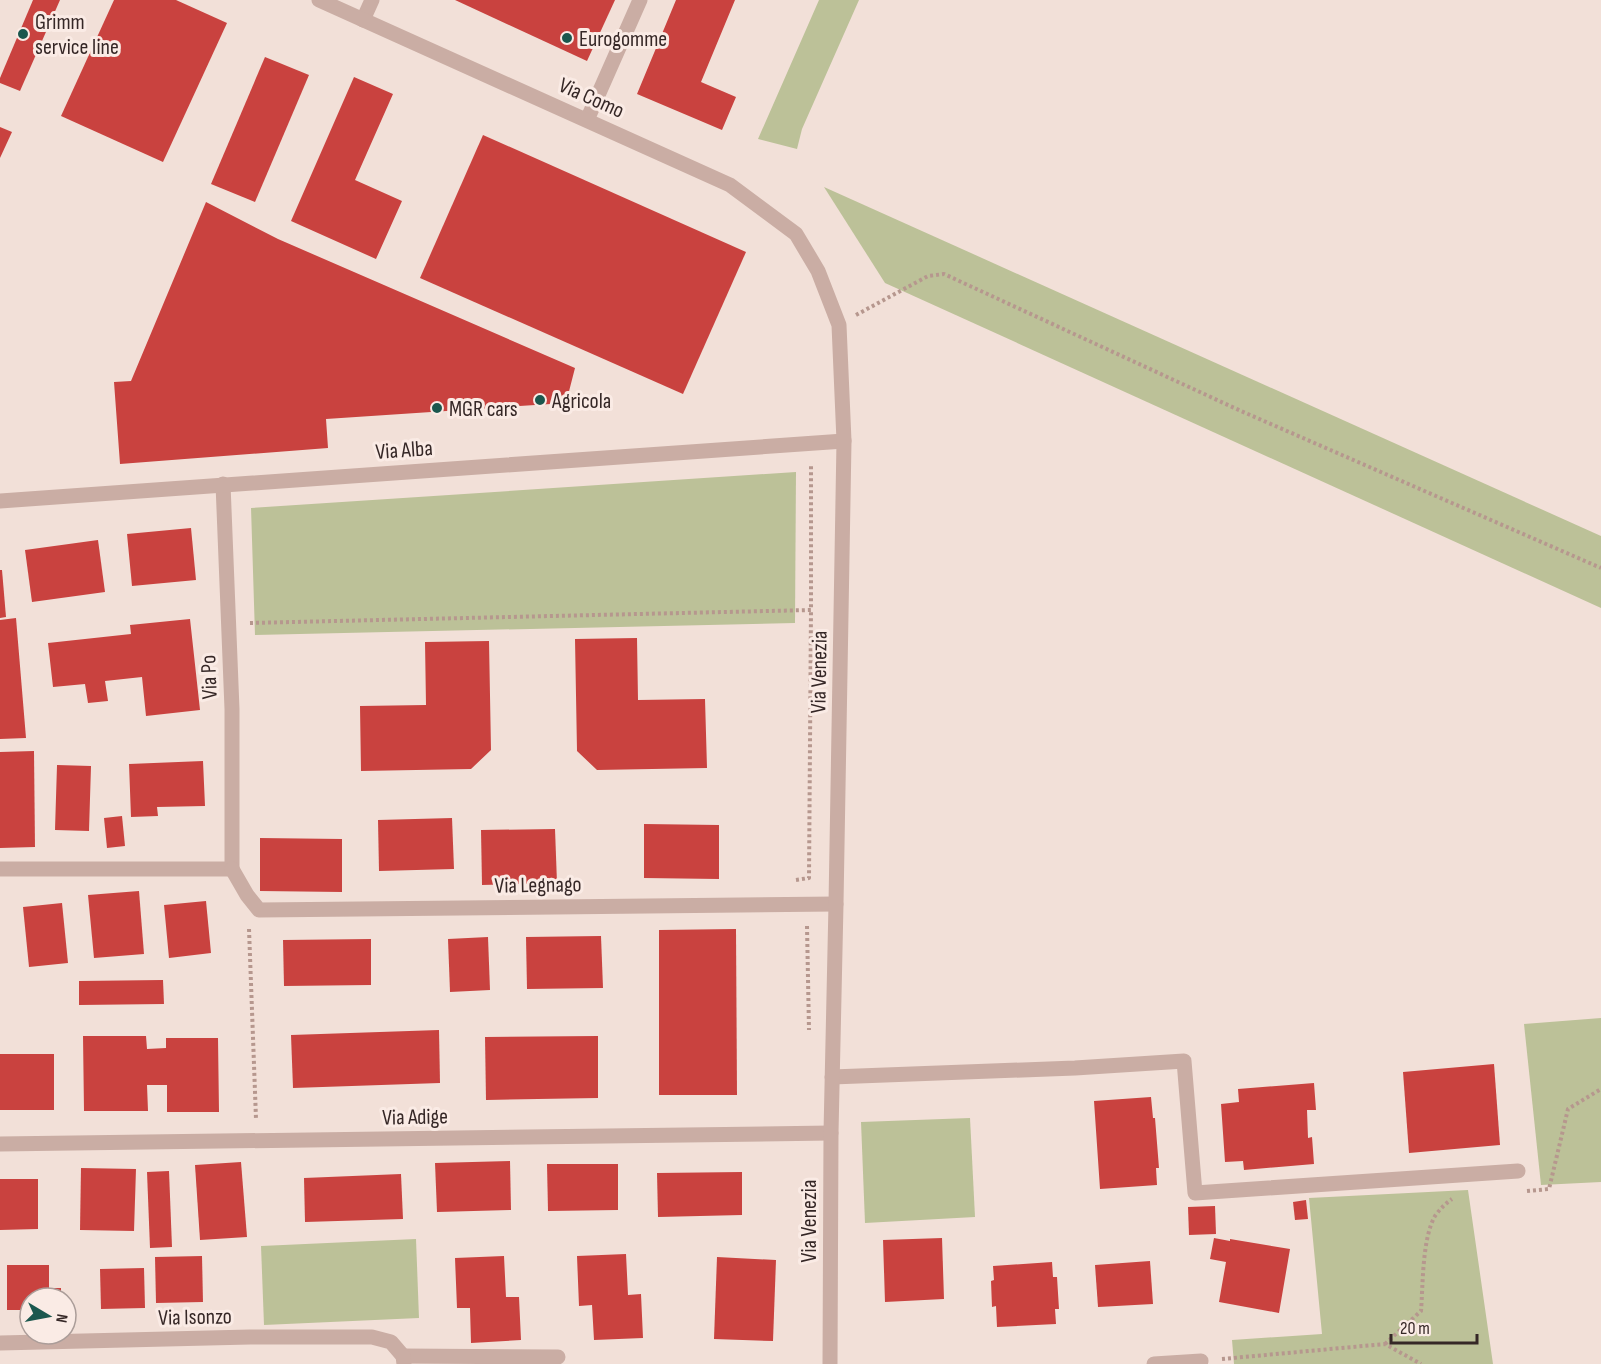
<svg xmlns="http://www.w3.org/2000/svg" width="1601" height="1364" viewBox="0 0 1601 1364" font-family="'Sofia Sans Condensed',sans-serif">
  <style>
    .green { fill: #bcc198 }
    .building { fill: #c9423f }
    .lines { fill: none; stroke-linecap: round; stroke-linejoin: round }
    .path { stroke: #b6978e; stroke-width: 4; stroke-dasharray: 3 3; stroke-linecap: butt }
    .service { stroke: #caada4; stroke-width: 15 }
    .minor { stroke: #caada4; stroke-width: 15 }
    .tertiary { stroke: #caada4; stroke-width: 15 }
    .poi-dot { fill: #1b574e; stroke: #faebe5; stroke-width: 2 }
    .labels { text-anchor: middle; stroke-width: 6; stroke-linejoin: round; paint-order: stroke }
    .poi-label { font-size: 22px; fill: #352726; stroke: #faebe5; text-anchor: start }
    .street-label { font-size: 22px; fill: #352726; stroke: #faebe5 }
  </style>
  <rect width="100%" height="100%" fill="#f2e0d8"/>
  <g class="green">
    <path d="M819,0H859L802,129L797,149L758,139Z"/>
    <path d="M824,187L1601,536V608L885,283Z"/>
    <path d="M796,472L795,623L255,635L251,508Z"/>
    <path d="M1601,1018V1182L1541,1185L1524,1024Z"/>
    <path d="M970,1118L975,1217L865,1223L861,1122Z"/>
    <path d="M1468,1190L1493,1364H1234L1232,1340L1322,1334L1309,1198Z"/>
    <path d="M416,1239L419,1318L264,1325L261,1246Z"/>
  </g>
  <g class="building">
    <path d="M33,0H60L20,91L0,83V78Z"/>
    <path d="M114,0H176L227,23L163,162L61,116Z"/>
    <path d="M455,0H615L587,61Z"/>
    <path d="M676,0H735L701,82L736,97L722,130L637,94Z"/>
    <path d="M265,57L309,75L255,202L211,184Z"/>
    <path d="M354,77L393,94L355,180L402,201L376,259L291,221Z"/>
    <path d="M0,127L12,132L0,158Z"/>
    <path d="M483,135L746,252L683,394L420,278Z"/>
    <path d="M206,202L278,239L575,368L566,403L326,419L328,448L120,464L114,382L131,381Z"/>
    <path d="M191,528L196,580L132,586L127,534Z"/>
    <path d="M98,540L105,592L32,602L25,550Z"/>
    <path d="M0,570H2L6,617L0,618Z"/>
    <path d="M16,618L26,738L0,739V620Z"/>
    <path d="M190,619L200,710L146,716L142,677L105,681L108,701L88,703L85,684L53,687L48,643L131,634L130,625Z"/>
    <path d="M637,638L638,700L705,699L707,768L597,770L577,751L575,639Z"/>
    <path d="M489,641L491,750L471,769L361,771L360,706L426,705L425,642Z"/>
    <path d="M34,751L35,847L0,848V752Z"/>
    <path d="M203,761L205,806L157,807L158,816L131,817L129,764Z"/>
    <path d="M57,765L91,766L89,831L55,830Z"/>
    <path d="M122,816L125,846L107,848L104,818Z"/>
    <path d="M452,818L454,869L379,871L378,820Z"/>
    <path d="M644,824L719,825V879L644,878Z"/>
    <path d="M555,829L557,883L482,885L481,830Z"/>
    <path d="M260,838L342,839V892L260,891Z"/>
    <path d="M139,891L144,954L94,958L88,895Z"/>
    <path d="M206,901L211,953L169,958L164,905Z"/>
    <path d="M62,903L68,963L29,967L23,907Z"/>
    <path d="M736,929L737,1095H659V930Z"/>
    <path d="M601,936L603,988L527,989L526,937Z"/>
    <path d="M488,937L490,990L450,992L448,939Z"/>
    <path d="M371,939V985L284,986L283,940Z"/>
    <path d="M163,980L164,1004L79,1005V981Z"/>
    <path d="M439,1030L440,1083L293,1088L291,1035Z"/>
    <path d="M83,1036H146L147,1049L166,1048V1038H218L219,1112H167V1085H147L148,1111H84Z"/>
    <path d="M598,1036V1098L486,1100L485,1037Z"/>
    <rect x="0" y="1054" width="54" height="56"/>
    <path d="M1494,1064L1500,1145L1409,1153L1403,1072Z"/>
    <path d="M1314,1083L1316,1110H1307L1308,1138L1312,1137L1314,1164L1244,1170L1243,1161L1225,1162L1221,1104L1239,1102L1238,1089Z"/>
    <path d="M1151,1097L1153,1118H1155L1159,1168H1156L1157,1185L1100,1189L1094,1101Z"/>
    <path d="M510,1161L511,1210L437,1212L435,1163Z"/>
    <path d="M241,1162L247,1237L200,1240L195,1165Z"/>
    <path d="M547,1164H618V1210L548,1211Z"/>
    <path d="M81,1168L136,1169L134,1231L80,1230Z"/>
    <path d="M169,1171L172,1247L150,1248L147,1172Z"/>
    <path d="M742,1172V1215L658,1217L657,1173Z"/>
    <path d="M401,1174L403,1219L305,1222L304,1178Z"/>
    <path d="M0,1179H38V1229L0,1230Z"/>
    <path d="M1306,1200L1308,1219L1295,1220L1293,1202Z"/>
    <path d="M1215,1206L1216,1234L1189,1235L1188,1207Z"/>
    <path d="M942,1238L944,1299L885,1302L883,1240Z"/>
    <path d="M1214,1238L1230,1241V1239L1290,1249L1279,1313L1219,1302L1226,1262L1210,1259Z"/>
    <path d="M626,1254L628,1295L641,1294L643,1338L594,1340L592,1305L579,1306L577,1256Z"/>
    <path d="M202,1256L203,1302L156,1303L155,1257Z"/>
    <path d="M504,1256L506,1297H519L521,1340L471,1343L470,1308H457L455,1258Z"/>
    <path d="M717,1257L776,1260L773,1341L714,1339Z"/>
    <path d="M1150,1261L1153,1304L1098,1307L1095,1265Z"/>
    <path d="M1052,1262L1053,1277H1057L1059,1309H1055L1056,1324L997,1327L996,1306L992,1307L991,1281L994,1280L993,1266Z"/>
    <path d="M7,1265H49V1288H61V1298H30V1310H7Z"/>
    <path d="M144,1268L145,1308L101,1309L100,1269Z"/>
  </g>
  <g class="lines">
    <g class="path">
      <path d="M856,315L928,276L944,274L1241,411L1601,568"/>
      <path d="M250,623L811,610V465"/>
      <path d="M796,880L809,878L811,610"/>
      <path d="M807,926L809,1030"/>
      <path d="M249,929L256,1119"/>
      <path d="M1527,1191L1549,1189L1568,1109L1601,1089"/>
      <path d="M1385,1344L1421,1311C1423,1285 1422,1239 1435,1216C1440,1209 1445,1204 1452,1199"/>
      <path d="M1222,1359L1385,1344L1421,1364"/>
    </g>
    <g class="service">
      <path d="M363,20L372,0"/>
      <path d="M587,120L640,0"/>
      <path d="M832,1077L1075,1068L1184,1061L1195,1193L1518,1171"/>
      <path d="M403,1356L558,1357"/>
    </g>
    <g class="minor">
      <path d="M223,484L232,709V869"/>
      <path d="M0,501L844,441"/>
      <path d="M0,869H232"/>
      <path d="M232,869L247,895L259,910L836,904"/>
      <path d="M0,1144L831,1133"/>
      <path d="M0,1343L250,1337H372L391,1342L403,1356L404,1364"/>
      <path d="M1154,1364L1201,1361"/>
    </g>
    <path class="tertiary" d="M319,0L730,185L796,234L818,271L839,325L844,441L836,904L831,1133L830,1364"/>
  </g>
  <g class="poi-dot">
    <circle cx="23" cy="34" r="6"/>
    <circle cx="567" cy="38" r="6"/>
    <circle cx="540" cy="400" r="6"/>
    <circle cx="437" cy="408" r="6"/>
  </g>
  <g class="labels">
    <g class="poi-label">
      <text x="35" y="29">Grimm<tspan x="35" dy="25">service line</tspan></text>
      <text x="579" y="46">Eurogomme</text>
      <text x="552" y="408">Agricola</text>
      <text x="449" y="416">MGR cars</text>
    </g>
    <g class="street-label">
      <text transform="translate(592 97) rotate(24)" y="8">Via Como</text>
      <text transform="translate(404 449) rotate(-4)" y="8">Via Alba</text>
      <text transform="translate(818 672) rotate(-89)" y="8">Via Venezia</text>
      <text transform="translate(208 677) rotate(-92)" y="8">Via Po</text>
      <text transform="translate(538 884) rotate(-1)" y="8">Via Legnago</text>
      <text transform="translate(415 1116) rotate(-1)" y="8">Via Adige</text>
      <text transform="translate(808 1221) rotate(-90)" y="8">Via Venezia</text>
      <text transform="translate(195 1316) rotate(-1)" y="8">Via Isonzo</text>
    </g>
  </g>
  <g transform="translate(48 1316) rotate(100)"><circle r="28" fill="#faebe5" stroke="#ab9d99" stroke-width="1.5"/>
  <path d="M0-4.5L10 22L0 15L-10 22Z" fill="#1b574e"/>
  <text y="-9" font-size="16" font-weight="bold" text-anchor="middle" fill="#352726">N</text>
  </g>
  <path d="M1391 1334v9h86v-9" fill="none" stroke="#352726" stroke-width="3"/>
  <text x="1400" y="1334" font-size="18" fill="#352726" stroke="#faebe5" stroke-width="4.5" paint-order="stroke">20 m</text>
</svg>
